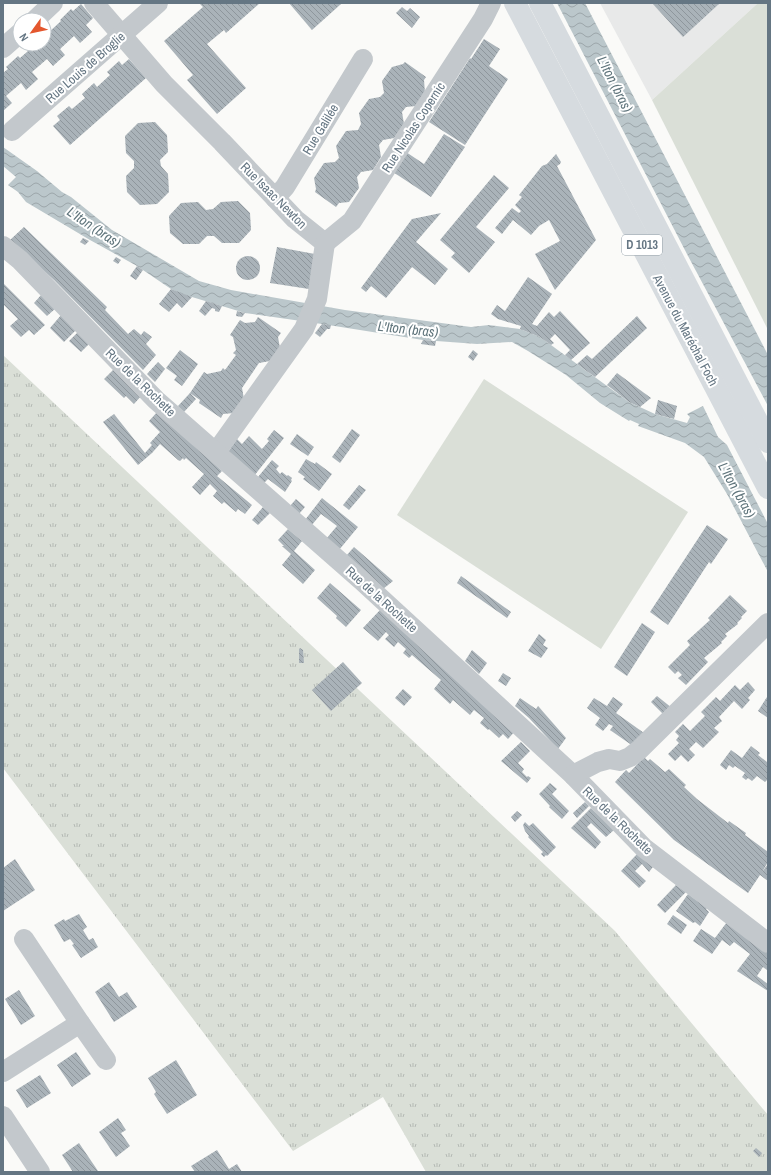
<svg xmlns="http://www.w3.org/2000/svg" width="771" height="1175" viewBox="0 0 771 1175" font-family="'Archivo Narrow',sans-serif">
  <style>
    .built { fill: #e8e9e9 }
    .grass { fill: url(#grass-tufts) }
    .garden { fill: #dadfd7 }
    .water { fill: url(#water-waves) }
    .building { fill: url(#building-back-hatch) }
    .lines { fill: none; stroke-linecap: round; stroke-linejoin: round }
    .minor { stroke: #c3c8cc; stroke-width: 20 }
    .major { stroke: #d6dbdf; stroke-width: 22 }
    .labels { text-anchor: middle; stroke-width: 4; stroke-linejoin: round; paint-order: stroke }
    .shield { fill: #fff; stroke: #939fa8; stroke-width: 1 }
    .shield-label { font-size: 12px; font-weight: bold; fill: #657683 }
    .street-label { font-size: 13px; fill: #657683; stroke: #fff }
    .water-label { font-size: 14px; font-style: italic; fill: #60757c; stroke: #fff }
  </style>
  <defs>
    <pattern id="grass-tufts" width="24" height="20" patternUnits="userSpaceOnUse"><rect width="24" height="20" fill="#dadfd7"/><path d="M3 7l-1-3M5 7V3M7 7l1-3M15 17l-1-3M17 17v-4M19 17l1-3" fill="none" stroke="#b4b9b4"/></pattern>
    <pattern id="water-waves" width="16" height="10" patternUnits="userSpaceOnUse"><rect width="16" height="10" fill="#bbc7cb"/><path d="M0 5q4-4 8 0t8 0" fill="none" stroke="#9ca6aa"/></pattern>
    <pattern id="building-back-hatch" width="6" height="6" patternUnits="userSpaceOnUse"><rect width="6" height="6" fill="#aab3b9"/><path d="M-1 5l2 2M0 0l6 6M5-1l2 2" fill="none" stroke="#8e969c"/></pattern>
  </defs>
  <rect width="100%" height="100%" fill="#fafaf8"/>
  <path class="built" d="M600,3H758L652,100Z"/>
  <path class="grass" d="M3,355L615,931L768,1115V1172H426L383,1097L293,1151L3,768Z"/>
  <g class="garden">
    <path d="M758,3H768V330L652,100Z"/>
    <path d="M484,379L688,512L601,649L397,515Z"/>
  </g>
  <g class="water">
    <path d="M557,3H585L768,355V406L688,256Z"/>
    <path d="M3,147L37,171L62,192L71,197L112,230L199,281L231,290L345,310L471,327L489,325L520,329L540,337L629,402L655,414L687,423L690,417L687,414L703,406L718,437L727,445L768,524V572L727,494L704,457L685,443L638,426L639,424L630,420L629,421L600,403L566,375L528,351L512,342L477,344L423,340L322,324L245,313L182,294L171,289L137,266L90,240L26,202L18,192L8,185L16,177L3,166Z"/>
  </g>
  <g class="building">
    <path d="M201,3H260L226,33L224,30L207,44L246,88L217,114L187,80L193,75L164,41L203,7L200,4Z"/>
    <path d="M289,3H340L341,4L312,30Z"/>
    <path d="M652,3H720L683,37Z"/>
    <path d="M81,4L93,18L86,25L92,32L80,43L74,36L60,49L65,55L53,66L47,59L32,72L38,79L26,90L21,83L6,96L12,103L3,111V73L8,69L6,67L18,56L20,58L35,45L34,44H44V33H45L47,34L61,21L60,20L71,9L73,11Z"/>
    <path d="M402,7L407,11L410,8L420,17L412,28L396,13Z"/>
    <path d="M484,39L500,49L489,66L508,79L465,145L429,122L470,58L471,59Z"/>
    <path d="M129,59L146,78L70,145L53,126L60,120L57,116L69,106L72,109L85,98L82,94L94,83L97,87L110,75L107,72L119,61L122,65Z"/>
    <path d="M405,62L426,77L424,80L425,93L416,106L406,107L402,112L404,124L394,138L383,140L379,145L381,157L373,170L361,172L357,177L359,188L349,202L339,203L336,207L315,192L316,189L314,178L324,163L335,162L339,158L336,146L346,131L358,130L361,124L359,113L369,99L380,97L384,93L382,81L392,67L403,64Z"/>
    <path d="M155,122L167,135L168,152L160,160L161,166L168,174L169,192L157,204L140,205L127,192L126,176L134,168V161L126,153L125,136L138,123Z"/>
    <path d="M444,134L465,147L431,197L393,172L406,152L424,164Z"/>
    <path d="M556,154L561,162L560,164L557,166L596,240L555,290L535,254L560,241L549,220L539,226L531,235L513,220L502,234L495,228L512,208L519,213L521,211L515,205L522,197L519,195L542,166L547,164Z"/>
    <path d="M494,175L509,188L476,227L495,242L469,273L451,257L455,253L440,240Z"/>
    <path d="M238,201L250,213L251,230L239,243H222L214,236H207L199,244H183L170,233L169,216L181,203L198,202L206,210L213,209L221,202Z"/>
    <path d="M441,213L416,242L448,269L435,285L412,267L386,298L371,286L366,292L361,288L412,219Z"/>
    <path d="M24,227L107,307L105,310L128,334L134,329L141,335L144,331L152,337L146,344L156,355L143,370L54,280L10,240Z"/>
    <path d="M83,238L89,241L85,245L80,242Z"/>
    <path d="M277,247L315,254L309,289L270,283Z"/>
    <circle cx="248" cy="268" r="12"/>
    <path d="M116,257L121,260L118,264L113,261Z"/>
    <path d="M137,266L143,270L136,280L130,276Z"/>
    <path d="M528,277L552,294L532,324L537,326L549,312L554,317L560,311L590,343L571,360L565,355L570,350L555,334L550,339L554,343L551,345L540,337L520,329L521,326L498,319L491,314L497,305L505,311Z"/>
    <path d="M3,283L45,325L34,335L29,330L21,337L10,326L18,319L3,304Z"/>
    <path d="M171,289L192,297L182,308L177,303L169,312L159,304Z"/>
    <path d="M42,294L56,308L47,316L34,303Z"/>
    <path d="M206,301L222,306L219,312L215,311V309L212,308L205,316L199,311Z"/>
    <path d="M237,311L245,313L242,317L236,316Z"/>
    <path d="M62,314L77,329L64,342L50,328Z"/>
    <path d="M637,316L647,328L595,377L577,364L587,355L592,359Z"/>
    <path d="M258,317L281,333L278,337L280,348L270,361L259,363L242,388L244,399L234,413L223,414L221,418L199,403L200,400L190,393L196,399L184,412L178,406L190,393L204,372L207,374L221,371L223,368L225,370L236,355L233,353L236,350L233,337L230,335L240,320L245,323L255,322Z"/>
    <path d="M322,324L331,325L330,329H327L320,337L315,333Z"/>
    <path d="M79,331L90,343L81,352L69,341Z"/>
    <path d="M423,340L436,341L435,346L421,344Z"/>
    <path d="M180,350L198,364L182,386L174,380L177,376L166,368Z"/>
    <path d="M473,350L478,354L473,361L468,357Z"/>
    <path d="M158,362L165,369L155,382L147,374Z"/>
    <path d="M115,368L142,395L134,404L126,396L124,398L104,379Z"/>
    <path d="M617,373L651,398L640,407L629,402L607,385Z"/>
    <path d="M658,400L677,406L674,419L655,414Z"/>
    <path d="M158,411L222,471L217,476L252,505L245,514L238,509L236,512L224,502L222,504L213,496L217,491L210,484L200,495L192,487L204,474L186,458L184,460L183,458L180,461L178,460L160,444L152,453L138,465L103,422L114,414L145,453L152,445L150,443L160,432L149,421Z"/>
    <path d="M352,429L360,435L340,463L332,457Z"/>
    <path d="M274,430L284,438L254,476L228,452L237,439L242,444L249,436L262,449L269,441L267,439Z"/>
    <path d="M297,434L314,447L308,456L290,444Z"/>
    <path d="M306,459L315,464L316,462L332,474L319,491L303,479L305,477L298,472Z"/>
    <path d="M272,460L279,466L276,469L280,474L282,472L287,476L288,475L292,478L291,480L292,481L285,492L268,479L264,483L258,477Z"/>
    <path d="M359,485L366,490L349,510L343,505Z"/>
    <path d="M322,498L358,527L339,550L326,539L337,526L321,514L311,526L305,520Z"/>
    <path d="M296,499L305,507L299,514L290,506Z"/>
    <path d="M263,507L270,513L258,525L252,520Z"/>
    <path d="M707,525L728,539L711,564L709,562L668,625L650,612Z"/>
    <path d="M288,529L302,541L294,551L315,570L303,584L282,565L291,554L282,546H284L278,540Z"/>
    <path d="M354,547L393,581L383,589L346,556Z"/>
    <path d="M461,576L511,612L507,618L457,583Z"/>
    <path d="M330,583L361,610L346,627L336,618L337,616L317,598Z"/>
    <path d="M730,595L747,611L741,617L742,618L737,623L738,624L725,634L727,636L721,642L722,643L704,658L708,662L686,685L678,678L682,675L678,671L675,674L668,667L690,645L687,641L710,620L708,618Z"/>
    <path d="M380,610L516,730L508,739L503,734L499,738L489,729L488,730L480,723L484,718L474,710L470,715L453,700L450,704L434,689L441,680L412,655L409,658L403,653L406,649L398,642L394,647L385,639L389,635L386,632L378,641L363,628Z"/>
    <path d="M642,623L655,632L627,676L614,667Z"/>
    <path d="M539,634L546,640L543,645L548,648L541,658L528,651Z"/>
    <path d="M300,648L303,650L304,663H299V649Z"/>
    <path d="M472,650L487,663L479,674L465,661Z"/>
    <path d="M343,662L362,683L331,711L312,690Z"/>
    <path d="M503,673L511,678L506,686L498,681Z"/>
    <path d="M748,682L755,690L748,698L750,700L742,709L734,701L719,717L722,721L714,728L719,732L703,748L696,742L689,749L695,755L688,762L681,755L675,761L668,754L679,743L676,740L679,736L675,732L683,724L690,731L705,716L701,712L716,697L720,701L735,685L740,690Z"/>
    <path d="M403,689L412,697L404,706L395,698Z"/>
    <path d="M657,696L672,708L664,715L651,702Z"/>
    <path d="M613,697L623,704L616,713L644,733L633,746L610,730L613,726L609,724L603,731L595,725L600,718L587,708L594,698L607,706Z"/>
    <path d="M767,697L768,698V718L758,711Z"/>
    <path d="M520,698L536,709L538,706L566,738L558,749L529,718L515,706Z"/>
    <path d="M521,742L530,751L518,763L524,769L522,772L527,777L528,776L531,778L527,783L501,761Z"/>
    <path d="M751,746L760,753L758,755L767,762L768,760V779L765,782L757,776L752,781L748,778L746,780L742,777L745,773L735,766L733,768L729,765L726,770L720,765L731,750L742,758Z"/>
    <path d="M644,757L648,761L650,759L665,772L669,769L686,785L684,787L697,799L728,823L729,821L746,833L745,835L768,852V862L762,872L768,864V881L760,875L748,893L674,840L615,782L626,770L629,773Z"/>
    <path d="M550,783L557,789L552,794L569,811L562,819L549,807L550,806L539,794Z"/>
    <path d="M585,802L589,806L577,818L573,813Z"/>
    <path d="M591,808L614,830L606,837L591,823L587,827L601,842L595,849L571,828Z"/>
    <path d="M517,811L522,815L515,822L511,817Z"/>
    <path d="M525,822L529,826L533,823L556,847L547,856L546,855L544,857L541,854L543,852L528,837L529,836L525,831L523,825Z"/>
    <path d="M638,853L653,867L649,872L642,864L635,871L646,881L639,888L621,871Z"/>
    <path d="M15,859L35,890L3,911V868Z"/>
    <path d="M676,885L686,892L665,913L657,905Z"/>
    <path d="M688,894L707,908L706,909L709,912L700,926L695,922L693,923L676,911Z"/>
    <path d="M79,914L87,927L83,930L89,940L93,938L98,947L81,958L72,945L74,944L70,939L64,942L54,925L64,919L65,921Z"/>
    <path d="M673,915L687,925L681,934L667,924Z"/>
    <path d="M727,922L768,952V968L767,970L763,967L757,976L768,984V991L737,971L750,954L734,942L730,946L722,940L712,954L693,941L701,929L715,938Z"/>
    <path d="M109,982L119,997L127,992L137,1007L114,1022L95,992Z"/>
    <path d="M19,990L35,1016L21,1025L5,999Z"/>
    <path d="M76,1052L91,1074L72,1087L57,1065Z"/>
    <path d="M176,1060L197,1095L167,1114L154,1094L156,1092L148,1078Z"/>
    <path d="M40,1075L51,1093L27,1108L16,1090Z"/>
    <path d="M118,1118L126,1130L121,1133L130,1146L116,1157L99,1132Z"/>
    <path d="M79,1143L98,1171L97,1172H73L62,1155Z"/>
    <path d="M756,1148L762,1153L759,1157L753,1151Z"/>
    <path d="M217,1150L229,1169L237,1164L242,1172H195L191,1166Z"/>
  </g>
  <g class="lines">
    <g class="minor">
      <path d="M94,3L164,84L222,142L295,219L325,243L317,299L304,329L216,452"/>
      <path d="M35,20L53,3"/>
      <path d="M3,48L20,33"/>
      <path d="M12,131L158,3"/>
      <path d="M275,198L285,187L363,59"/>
      <path d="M325,243L352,221L483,19L491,3"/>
      <path d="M3,246L20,260L156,400L361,580L573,775L644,848L768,943"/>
      <path d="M573,775L598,762L609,759L620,761L630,757L639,750L768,623"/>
      <path d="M24,939L80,1023L106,1060"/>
      <path d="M3,1072L80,1023"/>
      <path d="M3,1116L40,1172"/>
    </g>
    <g class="major">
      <path d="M515,3L768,488"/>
      <path d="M540,3L768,442"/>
    </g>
  </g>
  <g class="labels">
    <rect class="shield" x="622" y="235" width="40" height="20" rx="3"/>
    <g class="shield-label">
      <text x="642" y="249">D 1013</text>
    </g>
    <g class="street-label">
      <text transform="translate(85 67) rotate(-41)" y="5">Rue Louis de Broglie</text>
      <text transform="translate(413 127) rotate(-57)" y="5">Rue Nicolas Copernic</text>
      <text transform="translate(320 129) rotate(-59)" y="5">Rue Galilée</text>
      <text transform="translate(274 195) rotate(45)" y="5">Rue Isaac Newton</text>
      <text transform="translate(686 330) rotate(62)" y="5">Avenue du Maréchal Foch</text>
      <text transform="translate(141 382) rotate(44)" y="5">Rue de la Rochette</text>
      <text transform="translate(382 599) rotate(42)" y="5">Rue de la Rochette</text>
      <text transform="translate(618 820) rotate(44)" y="5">Rue de la Rochette</text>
    </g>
    <g class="water-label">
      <text transform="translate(615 84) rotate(63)" y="5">L'Iton (bras)</text>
      <text transform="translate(94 227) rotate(34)" y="5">L'Iton (bras)</text>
      <text transform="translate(408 329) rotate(6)" y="5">L'Iton (bras)</text>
      <text transform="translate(737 490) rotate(61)" y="5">L'Iton (bras)</text>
    </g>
  </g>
  <rect width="771" height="1175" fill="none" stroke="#657683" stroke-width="8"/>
  <g transform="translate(32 32) rotate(237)"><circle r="19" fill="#ffffff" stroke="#c1c8cd"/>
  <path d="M0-3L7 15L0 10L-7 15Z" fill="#e4572e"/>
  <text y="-6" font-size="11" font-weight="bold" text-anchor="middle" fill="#657683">N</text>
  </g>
</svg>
